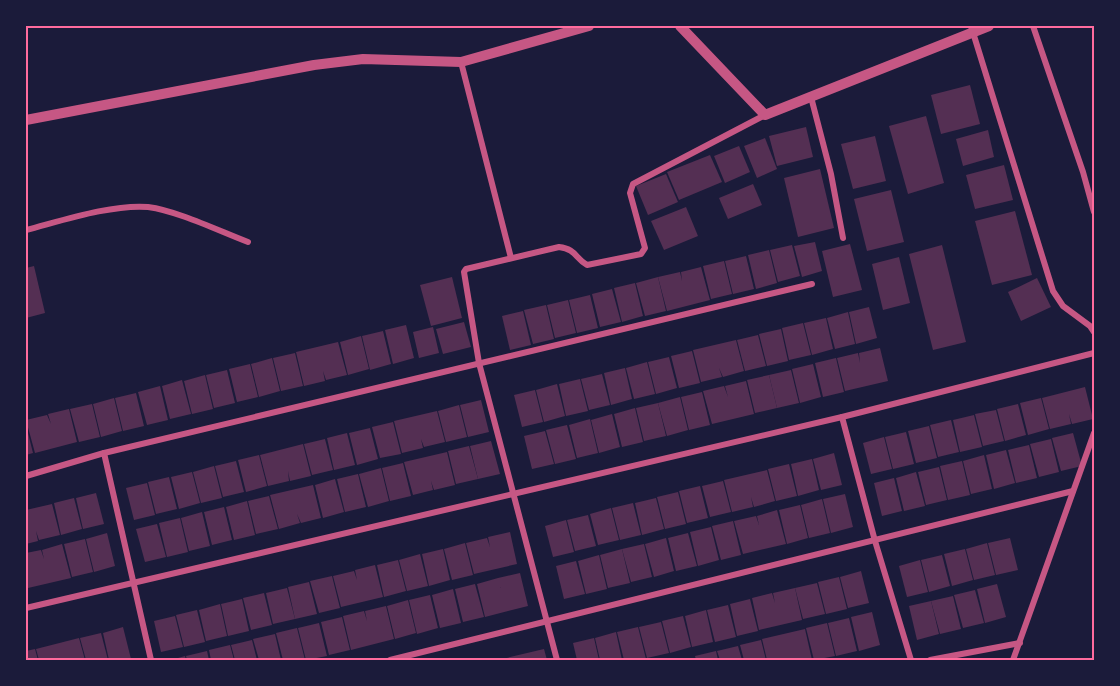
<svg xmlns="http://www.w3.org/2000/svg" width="1120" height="686" viewBox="0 0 1120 686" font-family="Karla,sans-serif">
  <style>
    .building { fill: #542f53 }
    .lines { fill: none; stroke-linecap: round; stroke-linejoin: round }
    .minor { stroke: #c65784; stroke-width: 6 }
    .tertiary { stroke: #c65784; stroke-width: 10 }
    .neatline { fill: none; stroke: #ff6b9d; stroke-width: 2 }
  </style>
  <rect width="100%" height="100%" fill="#1b1b3a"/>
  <g class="building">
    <path d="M970,85L980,124L941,134L931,95Z"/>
    <path d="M926,116L944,183L908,194L889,126Z"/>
    <path d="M806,127L813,157L777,166L769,136Z"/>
    <path d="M988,130L994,157L963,166L956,139Z"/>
    <path d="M875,136L886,181L853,189L841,144Z"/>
    <path d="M765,138L777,169L757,178L744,146Z"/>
    <path d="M739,146L750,172L725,183L714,156Z"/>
    <path d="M710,155L722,182L679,200L667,172Z"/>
    <path d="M1004,165L1013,200L975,209L966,175Z"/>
    <path d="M820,169L834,228L798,237L784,178Z"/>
    <path d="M666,174L678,202L648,215L636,186Z"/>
    <path d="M753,184L762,205L728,219L719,198Z"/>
    <path d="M891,190L904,242L867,251L854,199Z"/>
    <path d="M686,207L698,236L664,250L651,221Z"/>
    <path d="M1015,211L1032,275L992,285L975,221Z"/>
    <path d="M815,242L822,271L802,277L794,246Z"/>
    <path d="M850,244L862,290L833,297L822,251Z"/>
    <path d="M792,245L800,276L778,282L770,250Z"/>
    <path d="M942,245L966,342L933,350L909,254Z"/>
    <path d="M769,250L777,283L756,289L748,255Z"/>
    <path d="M746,256L754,289L733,294L725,261Z"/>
    <path d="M899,257L910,303L883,310L872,264Z"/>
    <path d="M724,261L732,294L711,299L703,266Z"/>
    <path d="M34,266L45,313L26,318V268Z"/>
    <path d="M701,267L710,300L667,311L658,277L680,272L682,281L681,272Z"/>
    <path d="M452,277L462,318L431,326L420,285Z"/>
    <path d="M658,277L666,311L645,316L636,283Z"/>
    <path d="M1037,278L1051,307L1021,321L1008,292Z"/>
    <path d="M635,283L643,316L622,322L614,288Z"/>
    <path d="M612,289L621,322L600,327L592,294Z"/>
    <path d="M590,295L598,328L577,333L569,300Z"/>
    <path d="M568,300L576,333L555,338L547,305Z"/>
    <path d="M546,305L554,339L533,344L524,310Z"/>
    <path d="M869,307L877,338L856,344L849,312Z"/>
    <path d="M523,311L531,345L510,350L502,316Z"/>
    <path d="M848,312L855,344L835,349L827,318Z"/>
    <path d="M826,318L833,349L812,355L804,323Z"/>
    <path d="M464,322L471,347L443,354L436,329Z"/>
    <path d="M803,323L811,355L789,360L782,328Z"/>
    <path d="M406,325L414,358L393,364L385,330Z"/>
    <path d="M433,327L439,353L419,358L413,332Z"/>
    <path d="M781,329L788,361L767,366L759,334Z"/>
    <path d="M383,331L391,364L370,370L362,336Z"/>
    <path d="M758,335L766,366L745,371L737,340Z"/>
    <path d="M361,336L369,369L348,375L340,342Z"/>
    <path d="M736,340L744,371L723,377L719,368L722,377L701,382L693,350Z"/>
    <path d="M338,342L347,375L326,380L323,371L325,381L304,386L296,352Z"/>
    <path d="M880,348L888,381L845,391L837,358L858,353L860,363L859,353Z"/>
    <path d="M692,351L700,383L679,388L671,356Z"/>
    <path d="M295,353L303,386L281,391L273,358Z"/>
    <path d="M669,357L677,388L656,394L648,362Z"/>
    <path d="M272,358L280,391L259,397L251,364Z"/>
    <path d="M836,358L844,392L823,397L815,363Z"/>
    <path d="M647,362L655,394L634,399L626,368Z"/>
    <path d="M250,364L258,397L237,402L229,369Z"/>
    <path d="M813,364L821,397L800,403L792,369Z"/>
    <path d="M625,368L632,399L611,405L604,373Z"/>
    <path d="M227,370L235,403L214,408L206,375Z"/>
    <path d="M791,370L799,403L777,408L769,375Z"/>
    <path d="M602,374L610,405L589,410L581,379Z"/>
    <path d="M205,375L213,409L192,414L184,381Z"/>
    <path d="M769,375L777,408L755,413L747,380Z"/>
    <path d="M580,379L588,411L566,416L559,384Z"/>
    <path d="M182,380L191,414L170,419L162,386Z"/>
    <path d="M746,381L754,414L712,424L703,391L724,386L728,397L725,386Z"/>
    <path d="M557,384L565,416L544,422L536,390Z"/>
    <path d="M160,386L168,420L147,425L138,392Z"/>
    <path d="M1085,387L1093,419L1072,424L1069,414L1071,424L1050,429L1042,398Z"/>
    <path d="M535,390L543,422L522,427L514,395Z"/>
    <path d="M702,392L710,425L689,430L681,397Z"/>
    <path d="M136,393L144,426L123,431L115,398Z"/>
    <path d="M680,397L688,430L667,436L658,403Z"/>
    <path d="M114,398L122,431L101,437L93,404Z"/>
    <path d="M1041,398L1049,429L1028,435L1020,403Z"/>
    <path d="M481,400L489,432L468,437L460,405Z"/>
    <path d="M658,403L666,436L644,441L636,408Z"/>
    <path d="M92,404L100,437L79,442L70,409Z"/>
    <path d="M1018,404L1026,435L1005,441L997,409Z"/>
    <path d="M459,405L467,437L446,442L438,411Z"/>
    <path d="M635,408L643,442L622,447L614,414Z"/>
    <path d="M69,409L77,442L35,453L26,420L47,415L51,424L48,414Z"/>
    <path d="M996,410L1004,441L983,446L975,414Z"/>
    <path d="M437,411L445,442L424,447L421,439L423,448L402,453L394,421Z"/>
    <path d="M612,414L620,447L599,453L591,420Z"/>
    <path d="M974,415L982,447L960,452L953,420Z"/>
    <path d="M590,419L598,453L577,458L569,425Z"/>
    <path d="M951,420L959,452L938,457L930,425Z"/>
    <path d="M393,422L401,454L380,458L372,427Z"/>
    <path d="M26,425L33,453L26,455Z"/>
    <path d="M567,425L576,459L555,464L546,430Z"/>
    <path d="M929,426L937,458L916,463L908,431Z"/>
    <path d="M370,428L378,459L357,465L349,433Z"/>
    <path d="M545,431L554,464L532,469L524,436Z"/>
    <path d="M906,432L914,464L893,469L885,437Z"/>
    <path d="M347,433L355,465L334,470L327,438Z"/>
    <path d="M1073,433L1082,466L1061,471L1052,438Z"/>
    <path d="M884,437L892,469L871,474L863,443Z"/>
    <path d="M325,439L333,470L312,475L304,444Z"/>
    <path d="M1051,439L1059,472L1039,477L1030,444Z"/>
    <path d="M491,441L500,474L478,479L470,446Z"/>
    <path d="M303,444L311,476L290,481L288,471L289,481L268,486L260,455Z"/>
    <path d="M1029,445L1037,478L1016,483L1008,450Z"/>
    <path d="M469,446L478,479L456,484L448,451Z"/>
    <path d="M1006,450L1015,483L994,489L986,455Z"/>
    <path d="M447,452L455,485L434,490L431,481L433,490L413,495L404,462Z"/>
    <path d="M834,453L842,485L821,490L813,459Z"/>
    <path d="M259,455L267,486L246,492L238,460Z"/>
    <path d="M984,455L992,489L971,494L963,461Z"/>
    <path d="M812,459L819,490L798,496L791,464Z"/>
    <path d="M236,461L244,492L223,497L215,466Z"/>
    <path d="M962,461L970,495L948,500L940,466Z"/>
    <path d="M403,463L411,496L390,501L382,468Z"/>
    <path d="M789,464L797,496L776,501L768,469Z"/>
    <path d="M214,466L222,498L201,503L193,472Z"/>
    <path d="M939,467L947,500L926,505L918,472Z"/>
    <path d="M381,468L389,501L368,507L359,474Z"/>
    <path d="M767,470L775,501L754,507L751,497L753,507L732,512L724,480Z"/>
    <path d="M192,472L200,503L179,509L171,477Z"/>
    <path d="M916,472L925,506L904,511L896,478Z"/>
    <path d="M358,474L366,507L345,512L337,479Z"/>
    <path d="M169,477L177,509L156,514L148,482Z"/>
    <path d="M894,478L902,511L882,516L874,483Z"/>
    <path d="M335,479L344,512L323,518L315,485Z"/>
    <path d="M723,481L731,512L710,517L702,486Z"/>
    <path d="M147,483L155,515L134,520L126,488Z"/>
    <path d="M313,485L321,518L301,523L297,514L300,523L279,529L270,495Z"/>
    <path d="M700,486L708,518L687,523L679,491Z"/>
    <path d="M678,492L686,524L665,529L657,497Z"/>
    <path d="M96,493L104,524L83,529L76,498Z"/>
    <path d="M845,494L853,527L831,533L823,499Z"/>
    <path d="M269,496L278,529L256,534L248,501Z"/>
    <path d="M74,498L82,529L61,535L54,503Z"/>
    <path d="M656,498L664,529L642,535L635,503Z"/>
    <path d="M822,499L830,533L809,538L801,505Z"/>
    <path d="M247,501L255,535L234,540L226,507Z"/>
    <path d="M633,503L641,535L620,540L612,508Z"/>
    <path d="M52,504L60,535L39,540L36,531L38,541L26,544V510Z"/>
    <path d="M800,505L808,538L787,544L779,510Z"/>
    <path d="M224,507L232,540L212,545L204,512Z"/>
    <path d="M611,508L619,540L598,545L590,514Z"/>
    <path d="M777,510L786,544L743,554L734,521L756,516L759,525L757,516Z"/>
    <path d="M202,512L210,546L189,551L181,518Z"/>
    <path d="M588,515L596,546L575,551L567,520Z"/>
    <path d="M180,518L188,552L167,557L159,523Z"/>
    <path d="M566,520L574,552L553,557L545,526Z"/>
    <path d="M733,521L741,555L721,560L712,526Z"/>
    <path d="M157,524L166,557L145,562L136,529Z"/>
    <path d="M711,527L719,560L698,566L690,532Z"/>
    <path d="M510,532L517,564L474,574L466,543L487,538L490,547L488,537Z"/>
    <path d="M107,533L115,566L94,572L86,539Z"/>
    <path d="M688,533L697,566L676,571L668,538Z"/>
    <path d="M666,538L674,571L654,577L645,544Z"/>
    <path d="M1010,538L1018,570L996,575L988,543Z"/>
    <path d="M85,539L93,572L72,577L64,544Z"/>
    <path d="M465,543L473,575L452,580L444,549Z"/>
    <path d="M987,543L995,575L974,580L966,549Z"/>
    <path d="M62,544L71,578L28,588L26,578V553L41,550L44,559L42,550Z"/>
    <path d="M644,544L652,577L631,582L622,549Z"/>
    <path d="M443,549L450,580L429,586L422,554Z"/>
    <path d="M622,549L630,583L608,588L600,555Z"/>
    <path d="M965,549L973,580L952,586L944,554Z"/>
    <path d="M420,554L428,586L407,591L399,560Z"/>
    <path d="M599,555L607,589L586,594L578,561Z"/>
    <path d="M942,555L950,586L929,592L921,560Z"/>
    <path d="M398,560L406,591L384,597L377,565Z"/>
    <path d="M920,560L928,592L907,597L899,566Z"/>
    <path d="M576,561L585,594L564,599L556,566Z"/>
    <path d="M375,565L383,597L341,607L333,576L354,571L357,580L355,570Z"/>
    <path d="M861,571L869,603L848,608L840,577Z"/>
    <path d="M520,573L528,606L485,617L477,584L498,578L501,588L498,578Z"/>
    <path d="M332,576L340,608L319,613L310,581Z"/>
    <path d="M839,577L847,609L826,614L818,582Z"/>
    <path d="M309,582L317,614L295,619L288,587Z"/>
    <path d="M817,583L825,614L803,619L795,588Z"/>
    <path d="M475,584L484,617L463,622L455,589Z"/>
    <path d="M997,584L1006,617L985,623L977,589Z"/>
    <path d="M287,588L295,619L273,624L266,593Z"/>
    <path d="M795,588L802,620L759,630L752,598L772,593L775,603L773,593Z"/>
    <path d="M453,589L461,623L440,628L432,595Z"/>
    <path d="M975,590L984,623L963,628L954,595Z"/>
    <path d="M264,593L272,625L251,630L243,598Z"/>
    <path d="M430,595L438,628L417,634L409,600Z"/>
    <path d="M953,596L961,629L940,634L931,601Z"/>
    <path d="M242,599L249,631L228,636L221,604Z"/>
    <path d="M750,599L758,631L737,636L730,604Z"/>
    <path d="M408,600L416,633L395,639L387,606Z"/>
    <path d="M931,601L939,634L917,640L909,606Z"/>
    <path d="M220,604L227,636L206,641L199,610Z"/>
    <path d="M728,605L736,637L715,642L707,610Z"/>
    <path d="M386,606L394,639L351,650L343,616L364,611L367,621L365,611Z"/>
    <path d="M197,610L205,642L184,647L176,615Z"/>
    <path d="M706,610L713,642L692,647L685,616Z"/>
    <path d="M872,612L880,645L859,651L851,617Z"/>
    <path d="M175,616L183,647L161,652L154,621Z"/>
    <path d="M683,616L691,647L670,653L662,621Z"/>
    <path d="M342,617L350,650L329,655L321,622Z"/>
    <path d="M849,618L857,651L836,656L828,623Z"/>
    <path d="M661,622L669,653L647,658L639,627Z"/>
    <path d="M319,623L327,656L306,660L298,628Z"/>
    <path d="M827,623L835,656L814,660L806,628Z"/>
    <path d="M123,627L131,659L109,660L103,633Z"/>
    <path d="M638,627L646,659L624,660L617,632Z"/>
    <path d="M297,628L305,660H283L276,633Z"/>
    <path d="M805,629L812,660H767L762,639Z"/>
    <path d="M616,632L622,660H600L595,638Z"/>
    <path d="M101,633L108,660H86L80,638Z"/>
    <path d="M275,634L281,660H259L253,639Z"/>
    <path d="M79,638L85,660H39L36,649Z"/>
    <path d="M594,638L599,660H577L573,643Z"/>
    <path d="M252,640L257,660H235L231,645Z"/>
    <path d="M761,640L766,660H744L740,645Z"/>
    <path d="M230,645L234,660H211L209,650Z"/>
    <path d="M738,646L742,660H720L717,651Z"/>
    <path d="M35,649L38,660H26V651Z"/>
    <path d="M544,649L547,660H498Z"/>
    <path d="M207,651L209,660H187L186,656Z"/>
    <path d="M716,651L718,660H696L695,656Z"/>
    <path d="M185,656L186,660H171Z"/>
  </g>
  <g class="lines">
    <g class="minor">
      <path d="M971,26L1053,291L1063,306L1090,326L1094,332"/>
      <path d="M1033,26L1083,172L1094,212"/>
      <path d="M461,62L511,258"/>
      <path d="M811,97L831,174L843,238"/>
      <path d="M26,230C61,221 112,204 148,207C178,211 219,231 248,242"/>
      <path d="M842,417L875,541L911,660"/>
      <path d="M104,453L151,660"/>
      <path d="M26,476L104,453L812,284"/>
      <path d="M26,608L842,417L1094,353"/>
      <path d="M390,660L1073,491"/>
      <path d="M557,660L479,363L464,272L466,269L559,247C576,249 575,258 587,265L641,254L645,248L630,193L633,184L765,115"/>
      <path d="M930,660L1020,643"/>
      <path d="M1013,660L1094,433"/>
    </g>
    <g class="tertiary">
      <path d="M680,26L765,115L989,26"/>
      <path d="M26,120L314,65L363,59L461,62L589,26"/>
    </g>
  </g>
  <rect width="1120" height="686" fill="none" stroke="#1b1b3a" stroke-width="54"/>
  <rect x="27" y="27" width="1066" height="632" class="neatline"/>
</svg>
